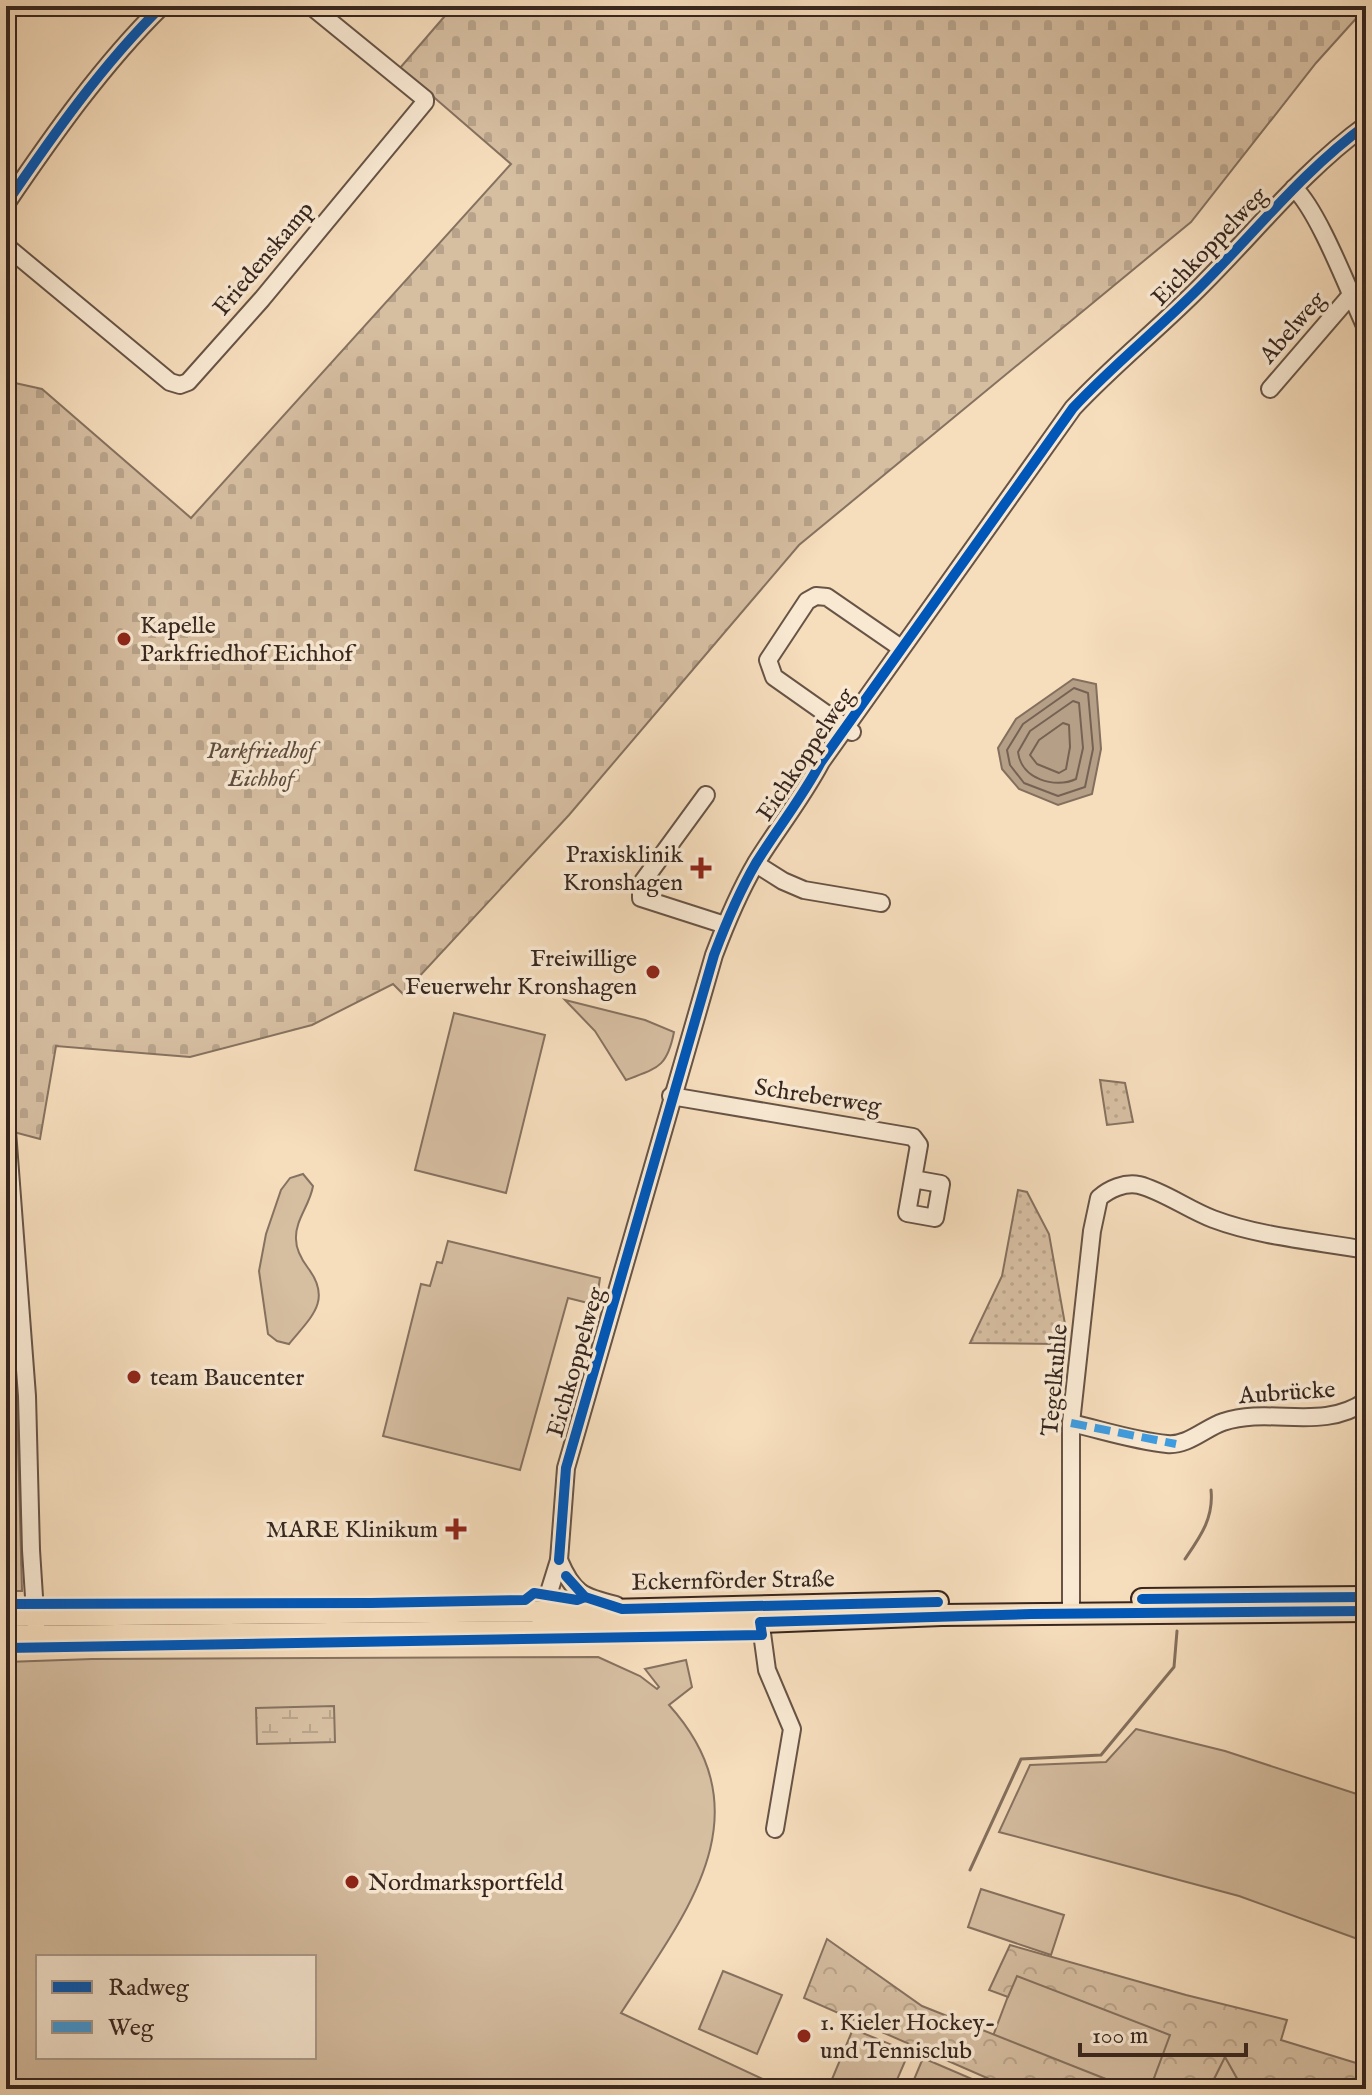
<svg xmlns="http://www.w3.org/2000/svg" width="1372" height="2095" viewBox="0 0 1372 2095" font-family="'IM FELL English',serif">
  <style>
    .green { fill: #d6bea1; stroke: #867260; stroke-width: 2; fill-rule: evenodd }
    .forest { fill: url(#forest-crowns); stroke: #867260; stroke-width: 2 }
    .wetland { fill: url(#wetland-marsh); stroke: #867260; stroke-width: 2 }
    .cemetery { fill: url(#cemetery-stones); stroke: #867260; stroke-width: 2 }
    .park { fill: url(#park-dots); stroke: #867260; stroke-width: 2 }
    .water { fill: #b59f87; stroke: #836f5d; stroke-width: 2 }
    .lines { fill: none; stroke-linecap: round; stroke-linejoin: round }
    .shore { stroke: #766253; stroke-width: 2 }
    .stream { stroke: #836f5d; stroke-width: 3 }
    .minor-casing { stroke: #675446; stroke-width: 20 }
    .major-casing { stroke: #37261f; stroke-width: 24 }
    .minor { stroke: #f9e9d3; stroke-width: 16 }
    .major { stroke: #f6ddbc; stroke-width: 20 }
    .quiet { stroke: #3e9ce0; stroke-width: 8; stroke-dasharray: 16 8; stroke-linecap: butt }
    .cycleway-casing { stroke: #f9e9d3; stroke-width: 15 }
    .cycleway { stroke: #0057b8; stroke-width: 10 }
    .poi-dot { fill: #8f2418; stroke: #f9e9d3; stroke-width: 3 }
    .labels { text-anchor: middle; stroke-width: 7; stroke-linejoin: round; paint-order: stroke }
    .street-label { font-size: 24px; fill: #37261f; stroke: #f9e9d3 }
    .poi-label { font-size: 24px; fill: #37261f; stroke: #f9e9d3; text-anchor: start }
    .park-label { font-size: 24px; font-style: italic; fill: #5f4c40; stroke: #f9e9d3 }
  </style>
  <defs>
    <pattern id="forest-crowns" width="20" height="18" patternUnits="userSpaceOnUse" patternTransform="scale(2)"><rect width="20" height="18" fill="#d6bea1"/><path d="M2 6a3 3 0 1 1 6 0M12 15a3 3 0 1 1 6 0" fill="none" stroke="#b8a38a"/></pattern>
    <pattern id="wetland-marsh" width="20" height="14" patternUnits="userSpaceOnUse" patternTransform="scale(2)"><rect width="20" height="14" fill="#d6bea1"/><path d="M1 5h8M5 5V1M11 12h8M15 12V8" fill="none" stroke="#b8a38a"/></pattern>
    <pattern id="cemetery-stones" width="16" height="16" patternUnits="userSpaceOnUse" patternTransform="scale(2)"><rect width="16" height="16" fill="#d6bea1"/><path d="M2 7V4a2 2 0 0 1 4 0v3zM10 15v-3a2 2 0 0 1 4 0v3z" fill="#b8a38a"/></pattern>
    <pattern id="park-dots" width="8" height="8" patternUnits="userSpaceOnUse" patternTransform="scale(2)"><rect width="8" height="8" fill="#d6bea1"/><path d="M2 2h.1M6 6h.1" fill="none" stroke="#b8a38a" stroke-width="1.8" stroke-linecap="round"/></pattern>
  </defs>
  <rect width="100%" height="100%" fill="#f6ddbc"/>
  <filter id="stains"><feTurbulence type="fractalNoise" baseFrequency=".0025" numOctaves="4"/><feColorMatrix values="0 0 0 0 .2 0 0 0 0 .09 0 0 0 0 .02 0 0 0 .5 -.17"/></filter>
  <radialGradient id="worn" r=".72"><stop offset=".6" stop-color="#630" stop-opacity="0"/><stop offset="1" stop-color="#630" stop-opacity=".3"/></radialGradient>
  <g class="green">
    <path d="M565,1000L645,1020L674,1032C667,1068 657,1068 626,1080L595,1031Z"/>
    <path d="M454,1013L545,1035L506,1193L415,1170Z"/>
    <path d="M303,1174L313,1186C310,1205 295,1220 296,1239C296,1249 302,1260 308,1268C333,1301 310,1318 289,1344L277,1341L268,1334L259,1271L266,1234L281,1190L290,1178Z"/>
    <path d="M448,1241L600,1278L596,1305L568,1298L520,1470L383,1436L421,1284L430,1286L437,1262L442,1263Z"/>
    <path d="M598,1657L640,1676L657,1689L659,1687L645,1669L686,1660L692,1687L669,1705C768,1815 685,1914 621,2013L784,2089H6V1662L92,1659ZM38,1957H314V2057H38Z"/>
    <path d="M1136,1729L1225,1751L1366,1797V1942L1239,1896L999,1832L1030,1765L1106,1762Z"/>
    <path d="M981,1889L1064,1915L1051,1955L968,1927Z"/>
    <path d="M723,1971L782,1995L757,2054L699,2029Z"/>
    <path d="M1016,1975L1171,2035L1150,2089H1131L993,2036Z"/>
    <path d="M853,2029L909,2052L893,2089H842L830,2084Z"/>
    <path d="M1225,2056L1243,2089H1209Z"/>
    <path d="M923,2058L979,2082L976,2089H910Z"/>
  </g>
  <g class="forest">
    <path d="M827,1939L922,2006L1131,2089H996L994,2081L804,1998Z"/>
    <path d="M1010,1945L1186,1995L1287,2020L1281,2040L1366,2066V2089H1243L1225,2057L1209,2089H1150L1170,2035L1017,1976L1008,1997L989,1990Z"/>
  </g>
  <path class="wetland" d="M334,1706L335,1742L257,1744L256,1708Z"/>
  <g class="cemetery">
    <path d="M432,6H1357L1361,13L1316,63L1191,222L799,545L569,815L403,994L393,984L312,1025L190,1057L56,1046L40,1139L6,1130V381L42,389L191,518L511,164L400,68L444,17Z"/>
    <path d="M6,1241L17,1401L22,1591H6Z"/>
  </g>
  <g class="park">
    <path d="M1100,1080L1125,1083L1133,1122L1107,1125Z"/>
    <path d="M1018,1190L1027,1192L1049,1234L1068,1341L1060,1344L970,1343L1002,1276Z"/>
  </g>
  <path class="water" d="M1073,679L1096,684L1101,749L1092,794L1058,805L1019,789L1002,769L998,748L1016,719Z"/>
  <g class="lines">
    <g class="shore">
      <path d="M1074,688L1088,693L1093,749L1085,787L1058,796L1024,783L1010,765L1007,750L1023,724Z"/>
      <path d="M1073,701L1079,703L1083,748L1076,779C1055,789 1021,779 1018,752L1030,731Z"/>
      <path d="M1063,723L1069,725L1070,747L1066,769L1059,773L1037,764L1030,755L1039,740Z"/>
    </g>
    <g class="stream">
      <path d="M1185,1559C1200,1537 1214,1518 1211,1490"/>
      <path d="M970,1870L1021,1759L1101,1755L1174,1667L1177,1631"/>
    </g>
    <g class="minor-casing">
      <g id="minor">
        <path d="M1294,188C1319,211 1350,294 1366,328"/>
        <path d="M6,204C53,135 102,65 162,6"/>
        <path d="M6,246L170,382L180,385L188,382L262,299L425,102V99L311,6"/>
        <path d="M1270,389L1351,295"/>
        <path d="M852,732L774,677L768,660L807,601L816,596L827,597L901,648"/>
        <path d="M706,795L641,884V898L725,925"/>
        <path d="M756,864L783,881L804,890L881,903"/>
        <path d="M671,1096L913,1137L919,1145L907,1213L935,1218L941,1184L913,1179"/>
        <path d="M7,1131L27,1396L31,1550L36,1628"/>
        <path d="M1071,1423C1102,1430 1135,1441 1167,1444C1188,1446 1205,1428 1223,1422C1271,1406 1322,1432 1366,1401"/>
        <path d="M559,1560C573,1593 582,1597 616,1605"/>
        <path d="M759,1611L767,1670L792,1729L775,1829"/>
        <path d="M1071,1613V1423L1092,1231L1099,1198C1109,1189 1125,1182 1139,1185C1163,1191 1189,1210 1213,1219C1261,1237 1316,1241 1366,1250"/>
        <path d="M549,1623L550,1589L559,1560L566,1468L714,955C726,923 739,892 756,863C777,829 802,798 821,762L1073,408C1114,364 1161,327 1203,284C1257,230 1304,170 1366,125"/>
      </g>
    </g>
    <g class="major-casing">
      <g id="major">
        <path d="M1142,1599L1366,1597"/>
        <path d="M6,1616L565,1611L938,1602"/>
        <path d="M6,1636L533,1631L942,1615L1366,1611"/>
      </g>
    </g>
    <use href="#minor" class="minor"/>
    <use href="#major" class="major"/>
    <path class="quiet" d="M1071,1423L1176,1444"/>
    <g class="cycleway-casing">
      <g id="cycleway">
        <path d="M6,204C53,135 102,65 162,6"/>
        <path d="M559,1560L566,1468L714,955C726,923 739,892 756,863C777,829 802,798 821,762L1073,408C1114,364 1161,327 1203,284C1257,230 1304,170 1366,125"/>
        <path d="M566,1576L585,1597L622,1609L938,1602"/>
        <path d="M1142,1599L1366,1597"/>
        <path d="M6,1604L371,1603L525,1600L534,1593L577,1600L585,1597"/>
        <path d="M6,1648L762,1635L760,1622L1031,1614L1366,1611"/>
      </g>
    </g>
    <use href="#cycleway" class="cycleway"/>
  </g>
  <g class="poi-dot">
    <circle cx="124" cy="639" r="8"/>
    <path d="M697 856h8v8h8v8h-8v8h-8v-8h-8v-8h8z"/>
    <circle cx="653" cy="972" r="8"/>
    <circle cx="134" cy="1377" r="8"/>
    <path d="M452 1517h8v8h8v8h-8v8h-8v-8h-8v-8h8z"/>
    <circle cx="352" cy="1882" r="8"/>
    <circle cx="804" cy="2036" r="8"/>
  </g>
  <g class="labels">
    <g class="street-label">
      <text transform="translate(1209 246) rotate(-46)" y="8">Eichkoppelweg</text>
      <text transform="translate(263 258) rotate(-50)" y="8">Friedenskamp</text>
      <text transform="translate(1292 327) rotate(-49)" y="8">Abelweg</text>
      <text transform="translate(805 754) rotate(-56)" y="8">Eichkoppelweg</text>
      <text transform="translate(818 1096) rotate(9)" y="8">Schreberweg</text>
      <text transform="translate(575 1362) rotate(-74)" y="8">Eichkoppelweg</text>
      <text transform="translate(1054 1380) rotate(-85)" y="8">Tegelkuhle</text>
      <text transform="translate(1287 1392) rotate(-4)" y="8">Aubrücke</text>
      <text transform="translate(733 1580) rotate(-1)" y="8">Eckernförder Straße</text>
    </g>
    <g class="poi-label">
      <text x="140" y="633">Kapelle<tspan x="140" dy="28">Parkfriedhof Eichhof</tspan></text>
      <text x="683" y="862" text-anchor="end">Praxisklinik<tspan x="683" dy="28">Kronshagen</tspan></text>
      <text x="637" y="966" text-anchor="end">Freiwillige<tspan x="637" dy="28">Feuerwehr Kronshagen</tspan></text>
      <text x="150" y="1385">team Baucenter</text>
      <text x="438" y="1537" text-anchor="end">MARE Klinikum</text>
      <text x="368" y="1890">Nordmarksportfeld</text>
      <text x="820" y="2030">1. Kieler Hockey-<tspan x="820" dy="28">und Tennisclub</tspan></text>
    </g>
    <g class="park-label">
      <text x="261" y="758">Parkfriedhof<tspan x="261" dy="28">Eichhof</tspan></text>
    </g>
  </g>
  <rect width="1372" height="2095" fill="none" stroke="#f6ddbc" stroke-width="32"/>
  <rect x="8" y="8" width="1356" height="2079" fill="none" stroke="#37261f" stroke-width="4"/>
  <rect x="16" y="16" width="1340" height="2063" fill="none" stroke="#37261f" stroke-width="2"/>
  <rect x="36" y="1955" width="280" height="104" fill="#f9e9d3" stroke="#ab9b8b" stroke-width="2"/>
  <rect x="52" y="1981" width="40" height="12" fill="#0057b8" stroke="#ab9b8b" stroke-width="2"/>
  <text x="108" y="1995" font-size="24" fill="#37261f">Radweg</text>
  <rect x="52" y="2021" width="40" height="12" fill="#3e9ce0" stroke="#ab9b8b" stroke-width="2"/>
  <text x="108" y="2035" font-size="24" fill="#37261f">Weg</text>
  <path d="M1080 2043v12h166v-12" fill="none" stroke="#37261f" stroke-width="4"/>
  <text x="1092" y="2043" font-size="24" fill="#37261f" stroke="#f9e9d3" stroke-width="6" paint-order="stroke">100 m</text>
  <rect width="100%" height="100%" filter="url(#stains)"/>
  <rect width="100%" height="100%" fill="url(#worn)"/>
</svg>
